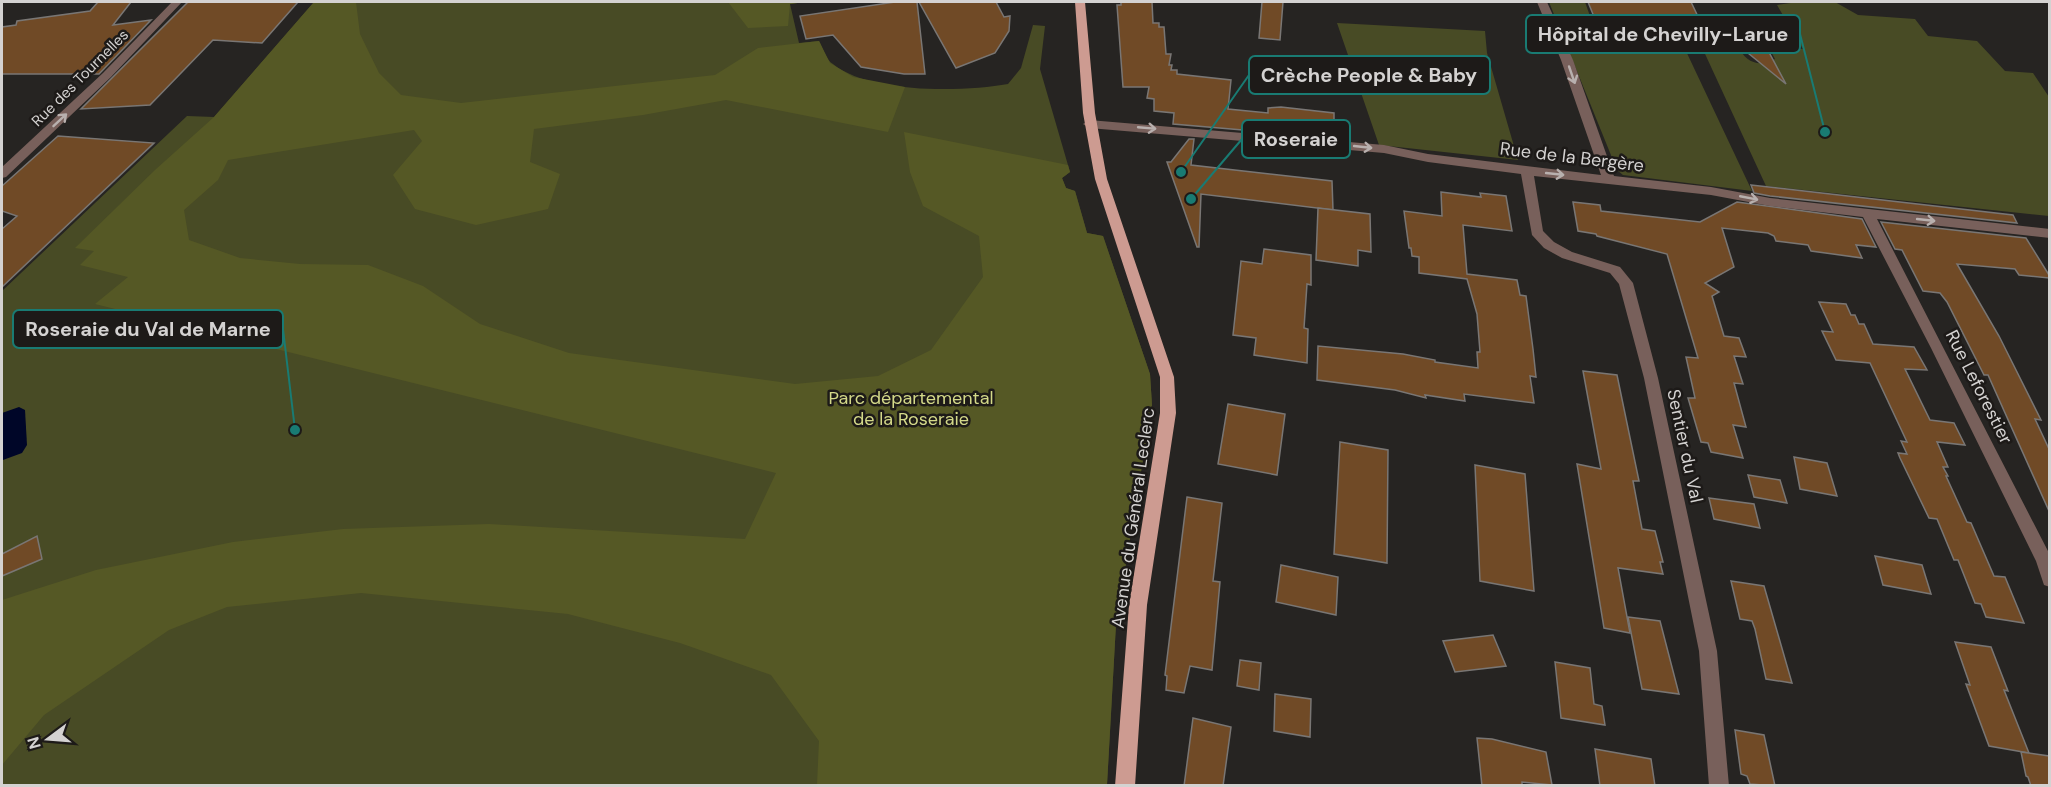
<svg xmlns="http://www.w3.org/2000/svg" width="2051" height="787" viewBox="0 0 2051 787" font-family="'DM Sans',sans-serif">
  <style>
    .green { fill: #484b25 }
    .forest { fill: #555825 }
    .water { fill: #000628 }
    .building { fill: #704a26; stroke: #797674; stroke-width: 1.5 }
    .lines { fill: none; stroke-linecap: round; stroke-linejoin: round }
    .minor { fill: #78605b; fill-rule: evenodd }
    .major { fill: #cd9b91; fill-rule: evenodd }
    .oneway { stroke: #b8b0ae }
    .labels { text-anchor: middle; stroke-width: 5; stroke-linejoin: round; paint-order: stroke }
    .far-street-label { font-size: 15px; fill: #d4d2d1; stroke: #1d1a18 }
    .street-label { font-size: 18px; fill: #d4d2d1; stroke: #1d1a18 }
    .park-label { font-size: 18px; fill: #d4d989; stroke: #1d1a18 }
    .leader { fill: none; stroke: #197b73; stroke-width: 2 }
    .callout-dot { fill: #197b73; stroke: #1d1a18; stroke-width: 2 }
    .callout { fill: #1d1a18; stroke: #197b73; stroke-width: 2 }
    .callout-label { font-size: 20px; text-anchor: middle; font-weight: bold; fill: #d4d2d1 }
  </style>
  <rect width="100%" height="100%" fill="#262422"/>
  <g class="green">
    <path d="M314,2H805L790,4L799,43L819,41C823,48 826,60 833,64C870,94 963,92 1008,84L1021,68L1033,25L1045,26L1040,69L1070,172L1062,178L1066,188L1075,191L1087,233L1103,236L1150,374L1152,405L1116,624L1107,785H2V291L187,116L214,117Z"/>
    <path d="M1549,2H1585L1600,44L1685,49L1752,191L1623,175L1617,170Z"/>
    <path d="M1798,2H1835L1858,15L1915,19L1928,36L1977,41L2005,71L2033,73L2049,97V216L1766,186L1700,43L1738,46C1745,62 1759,68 1775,59L1768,46L1803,49L1777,5Z"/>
    <path d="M1337,23L1485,31L1487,53L1518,160L1379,145Z"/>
  </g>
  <g class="forest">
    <path d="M314,2H356L360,34L379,73L401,95L461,103L715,75L758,48L819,41L830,63L853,77L905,87L888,132L726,100L643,115L534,129L530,162L560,174L548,209L476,225L415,209L393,175L422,141L414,130L228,160L218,180L184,210L189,240L240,258L300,264L368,265L423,286L480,324L569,353L795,384L878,376L931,350L983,277L979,236L923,206L910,172L904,132L1068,165L1070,172L1062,178L1066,188L1075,191L1087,233L1103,236L1150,374L1152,405L1116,624L1107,785H817L819,741L771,675L680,643L568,614L361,593L227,607L169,630L44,715L2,765V600L96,570L233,542L343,529L489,524L745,539L776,473L95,304L128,277L80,265L94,251L75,248L155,170L214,117Z"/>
    <path d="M728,2H805L790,4L788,26L748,28Z"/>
  </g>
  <path class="water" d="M19,407L25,410L27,445L22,453L3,460L2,457V413Z"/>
  <g class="building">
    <path d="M98,2H131L113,25L151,20L99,74H2V27L16,25L17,21L90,11Z"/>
    <path d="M188,2H298L262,43L213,40L150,105L81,109Z"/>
    <path d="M895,2H917L925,74H904L861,67L833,35L806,39L800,16Z"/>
    <path d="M919,2H996L1004,17L1010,16L1009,31L995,53L956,68Z"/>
    <path d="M1121,2H1152L1153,23H1159V27H1164L1166,54H1171L1169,65H1172L1171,70H1177V74L1231,80L1228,109L1268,113V108L1281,107L1334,113V138L1173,124L1174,113L1154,111V99L1147,98L1149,87H1123L1117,5H1121Z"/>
    <path d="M1262,2H1283L1280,40L1259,38Z"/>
    <path d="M1588,2H1691L1702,25L1693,32L1701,48L1604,41Z"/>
    <path d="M1735,27L1756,28L1786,84L1748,53Z"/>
    <path d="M58,136L154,143L2,287V229L17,216L2,211V186Z"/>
    <path d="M1189,139H1194L1191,165L1332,181L1333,210L1201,194L1199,247H1197L1167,162H1171Z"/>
    <path d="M1751,185L2013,215L2017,223L1770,196L1754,193Z"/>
    <path d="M1441,192L1481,197L1480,193L1506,196L1512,231L1463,225L1467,274L1517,280L1520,295L1526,296L1533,349L1536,377L1530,376L1534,403L1464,394L1465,401L1425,395L1426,398L1395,390L1317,380L1318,346L1403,354L1435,360V362L1478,368L1477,352H1480L1477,314L1467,279L1419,273V257L1412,256L1411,248H1409L1404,211L1442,216Z"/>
    <path d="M1573,202L1600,205L1601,211L1700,222L1737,202L1862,219L1876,247L1856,245L1862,258L1811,251L1808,245L1776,241L1774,236L1768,233L1722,228L1734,267L1705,283L1719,292L1712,296L1724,336L1739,338L1746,357L1734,356L1743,384L1734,383L1746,427L1733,425L1743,458L1711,452L1708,443L1701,442L1688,398H1695L1686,357L1698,358L1667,254L1597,236L1596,234L1578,231Z"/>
    <path d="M1318,208L1370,214L1371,252L1358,250V266L1316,260Z"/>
    <path d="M1881,222L2026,238L2049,275V278L2019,275L2015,269L1957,264L1999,336L2041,420L2035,419L2049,449V511L1988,375H1984L1947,302L1940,293L1923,291L1902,250L1895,249Z"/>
    <path d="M1264,249L1311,255V285L1307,284L1304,328L1308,329L1307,363L1254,355L1256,338L1233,335L1241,261L1262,264Z"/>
    <path d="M1819,302L1846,304L1851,315H1855L1859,324H1864L1873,344L1914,347L1927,370L1905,369L1930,420L1954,423L1965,445L1937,442L1948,467H1943L1948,476H1946L1967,522L1971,523L1994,576L2005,577L2024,623L1986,617L1981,604L1975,603L1958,560H1954L1937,519L1929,518L1900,458L1898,453L1907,454L1901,441L1907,442L1870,363L1836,360L1822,331L1833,332Z"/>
    <path d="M1583,371L1617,375L1639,481H1633L1642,529L1655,531L1663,562H1660L1663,574L1618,568L1630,633L1604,628L1577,464L1601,469Z"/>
    <path d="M1228,404L1285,414L1277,475L1218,464Z"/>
    <path d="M1340,442L1388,450L1387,563L1334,554Z"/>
    <path d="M1794,457L1827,463L1837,496L1800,489Z"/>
    <path d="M1475,465L1525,474L1534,591L1480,581Z"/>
    <path d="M1748,475L1780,480L1787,503L1754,497Z"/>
    <path d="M1187,497L1222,503L1213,581L1220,582L1212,670L1190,666L1184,693L1166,690L1167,676L1165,675Z"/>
    <path d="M1709,498L1754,504L1760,528L1714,519Z"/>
    <path d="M37,536L42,559L2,576V554Z"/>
    <path d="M1875,556L1922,565L1931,594L1883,585Z"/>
    <path d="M1281,565L1338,577L1336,615L1276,602Z"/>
    <path d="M1731,581L1764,586L1792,683L1766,679L1755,629L1752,621L1740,619Z"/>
    <path d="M1628,617L1660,621L1679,694L1642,689Z"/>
    <path d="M1493,635L1506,666L1455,672L1443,641Z"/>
    <path d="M1955,642L1991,647L2008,691L2004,690L2029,753L1989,746L1966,684L1970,685Z"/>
    <path d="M1240,660L1261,663L1259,690L1237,686Z"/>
    <path d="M1555,662L1590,668L1594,704L1602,706L1605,725L1561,718Z"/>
    <path d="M1275,694L1311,699L1310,737L1274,731Z"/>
    <path d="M1193,718L1231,727L1223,786H1184Z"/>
    <path d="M1735,730L1764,735L1775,786L1750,784L1747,776L1741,774Z"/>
    <path d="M1477,738L1492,739L1546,752L1552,785L1522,782V786H1482Z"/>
    <path d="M1595,749L1651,759L1655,786H1600Z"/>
    <path d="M2021,752L2049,756V786H2031L2028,777L2026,776Z"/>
  </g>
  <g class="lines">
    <g class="minor">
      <path d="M172,2H182L111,77L6,177L2,178V167L103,73Z"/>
      <path d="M1537,2H1547L1573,60L1614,176L1711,187L1770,198L2050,229V238L1877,219L2050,555V587L2044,585L2036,561L1931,348L1863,217L1770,206L1711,195L1534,176L1543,231L1554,242L1572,252L1620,267L1633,283L1658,378L1717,651L1729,786H1709L1699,651L1644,378L1619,284L1610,273L1562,258L1544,248L1532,235L1521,174L1428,162L1384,153L1089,128L1083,124L1089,120L1384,145L1428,154L1601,175L1561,60Z"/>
    </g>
    <path class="major" d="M1075,2H1085L1095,113L1107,179L1174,377L1176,413L1147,605L1135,786H1115L1129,605L1160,413V377L1095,179L1083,113Z"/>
  </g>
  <defs><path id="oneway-shaft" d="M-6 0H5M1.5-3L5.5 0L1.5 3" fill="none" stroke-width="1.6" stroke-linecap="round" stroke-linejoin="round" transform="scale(1.5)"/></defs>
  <g class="oneway">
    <use href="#oneway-shaft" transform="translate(1572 75) rotate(71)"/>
    <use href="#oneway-shaft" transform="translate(60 120) rotate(-43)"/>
    <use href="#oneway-shaft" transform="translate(1147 128) rotate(5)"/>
    <use href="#oneway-shaft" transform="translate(1363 147) rotate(6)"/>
    <use href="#oneway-shaft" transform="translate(1555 174) rotate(6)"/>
    <use href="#oneway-shaft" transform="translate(1749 198) rotate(11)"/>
    <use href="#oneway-shaft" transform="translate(1926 220) rotate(6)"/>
  </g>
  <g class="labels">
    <g class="far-street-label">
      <text transform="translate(80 78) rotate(-45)" y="5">Rue des Tournelles</text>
    </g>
    <g class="street-label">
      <text transform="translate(1572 157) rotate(7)" y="6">Rue de la Bergère</text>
      <text transform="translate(1979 387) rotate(63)" y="6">Rue Leforestier</text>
      <text transform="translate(1685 446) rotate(78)" y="6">Sentier du Val</text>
      <text transform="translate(1133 518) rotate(-82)" y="6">Avenue du Général Leclerc</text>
    </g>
    <g class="park-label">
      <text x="911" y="404">Parc départemental<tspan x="911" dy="21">de la Roseraie</tspan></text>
    </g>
  </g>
  <path class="leader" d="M1825 132L1800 34M1181 172L1249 75M1191 199L1242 139M295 430L283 329"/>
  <g class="callout-dot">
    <circle cx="1825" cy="132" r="6"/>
    <circle cx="1181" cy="172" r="6"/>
    <circle cx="1191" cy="199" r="6"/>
    <circle cx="295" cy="430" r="6"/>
  </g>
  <g class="callout">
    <rect x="1526" y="15" width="274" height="38" rx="6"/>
    <rect x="1249" y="56" width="241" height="38" rx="6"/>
    <rect x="1242" y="120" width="108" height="38" rx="6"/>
    <rect x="13" y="310" width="270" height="38" rx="6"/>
  </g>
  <g class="callout-label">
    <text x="1663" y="41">Hôpital de Chevilly-Larue</text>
    <text x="1369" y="82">Crèche People &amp; Baby</text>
    <text x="1296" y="146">Roseraie</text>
    <text x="148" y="336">Roseraie du Val de Marne</text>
  </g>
  <rect width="2051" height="787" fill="none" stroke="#d4d2d1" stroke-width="6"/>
  <g transform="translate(48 739) rotate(254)" stroke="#1d1a18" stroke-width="4.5" paint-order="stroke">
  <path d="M0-4.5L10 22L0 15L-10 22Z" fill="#d4d2d1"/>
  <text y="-9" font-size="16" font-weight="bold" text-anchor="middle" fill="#d4d2d1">N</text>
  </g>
</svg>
